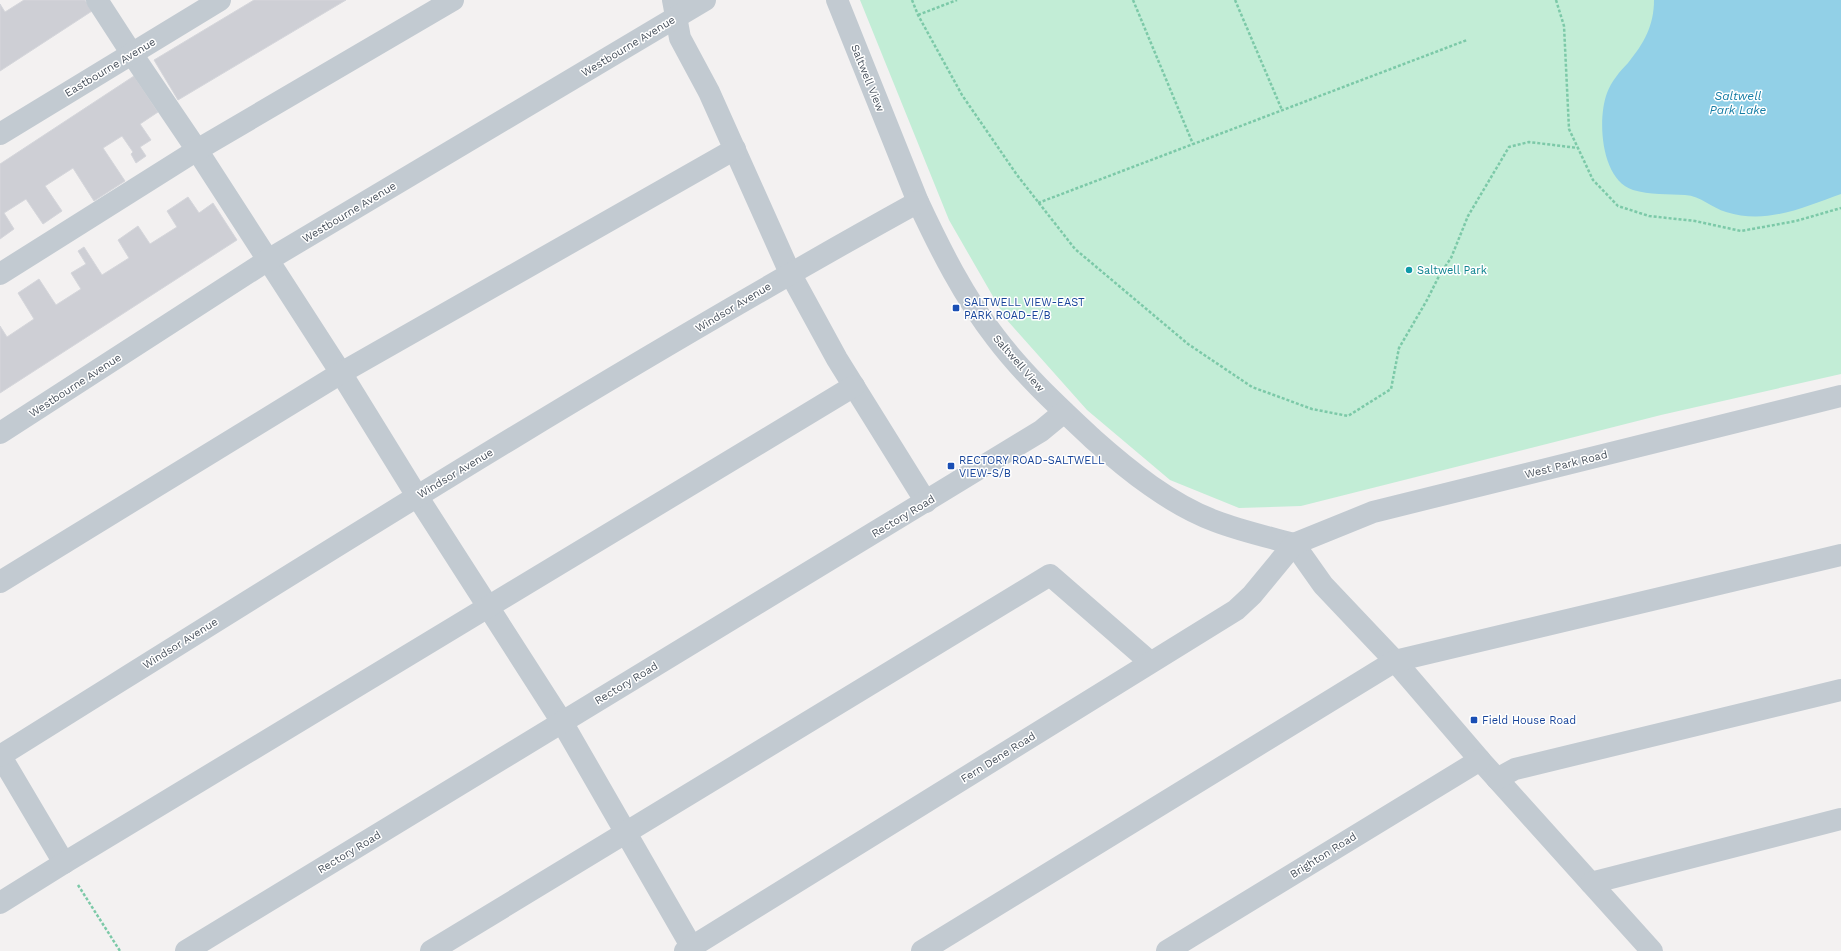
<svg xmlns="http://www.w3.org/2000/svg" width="1841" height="951" viewBox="0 0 1841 951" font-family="'Work Sans',sans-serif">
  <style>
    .green { fill: #c2edd6 }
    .water { fill: #92d0e7 }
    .building { fill: #cecfd5; stroke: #d5d6db }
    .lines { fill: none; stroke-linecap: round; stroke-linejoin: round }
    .path { stroke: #7cc9a8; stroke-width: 2.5; stroke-dasharray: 3 2; stroke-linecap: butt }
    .minor { stroke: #c2cad1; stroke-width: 22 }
    .culture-dot { fill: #0f9aa8; stroke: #fff; stroke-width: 1.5 }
    .transit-dot { fill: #1a4fb4; stroke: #fff; stroke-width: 1.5 }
    .labels { text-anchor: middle; stroke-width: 3; stroke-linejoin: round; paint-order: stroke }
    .street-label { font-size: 11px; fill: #49525d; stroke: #fff }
    .culture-label { font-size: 11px; fill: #0d838f; stroke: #fff; text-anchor: start }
    .transit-label { font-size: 11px; fill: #164399; stroke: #fff; text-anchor: start }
    .water-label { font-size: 12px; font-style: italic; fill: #157da5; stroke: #fff }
  </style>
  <rect width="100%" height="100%" fill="#f3f1f1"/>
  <path class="green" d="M860,0H1841V374L1661,415L1301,506L1239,508L1170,480L1087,410L1006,319L949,220Z"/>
  <path class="water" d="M1654,0H1841V194C1804,207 1767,225 1726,212C1712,208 1701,196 1685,195C1669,194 1649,195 1633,190C1601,180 1597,120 1607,93C1611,82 1620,71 1628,63C1644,43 1654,26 1654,0Z"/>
  <g class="building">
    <path d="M24,0H85L92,11L0,71V4L5,12Z"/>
    <path d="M254,0H346L178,100L154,60Z"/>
    <path d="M134,76L158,112L140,124L151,140L140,147L146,156L136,163L131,154L133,152L122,136L103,148L125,181L94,201L73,168L45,186L62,211L43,224L26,199L4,213L14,229L0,239V164Z"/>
    <path d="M188,197L199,213L213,203L237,240L0,393V326L7,337L34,319L18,293L39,279L56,305L81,289L71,273L86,264L78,251L84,247L102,275L129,258L118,240L138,226L150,244L177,227L167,211Z"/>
  </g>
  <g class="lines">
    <g class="path">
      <path d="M912,0L918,15L962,95L1017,175L1075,249L1188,344L1252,387L1312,409L1348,416L1391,389L1399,348L1427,300L1440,274L1451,258L1468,216L1509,147L1529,142L1578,148"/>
      <path d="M1133,0L1193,144"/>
      <path d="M1235,0L1282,110"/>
      <path d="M1556,0L1564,26L1569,129L1593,180L1618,206L1649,216L1695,221L1741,231L1796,221L1841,208"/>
      <path d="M918,15L957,0"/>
      <path d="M1038,203L1467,40"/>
      <path d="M78,885L120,951"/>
    </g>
    <g class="minor">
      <path d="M97,0L132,54L197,150L341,373L417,496L562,722L694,951"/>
      <path d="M673,0L680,38L709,92L790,273L837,359L926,502"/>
      <path d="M837,0L918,202C940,249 964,297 996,338C1024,375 1059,407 1093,439C1129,471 1170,504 1215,521C1241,531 1268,537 1294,544"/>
      <path d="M0,134L220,0"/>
      <path d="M0,274L197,150L453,0"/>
      <path d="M0,433L268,260L705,0"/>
      <path d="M1294,544L1323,585L1395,661L1480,760L1652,951"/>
      <path d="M0,582L341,373L735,149"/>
      <path d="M0,755L64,863"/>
      <path d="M0,756C303,567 605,375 918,202"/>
      <path d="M1497,779L1515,769L1841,690"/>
      <path d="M1591,883L1841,819"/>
      <path d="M0,903L64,863L854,386"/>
      <path d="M186,951L1041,431L1064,412"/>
      <path d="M431,951L1050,575L1150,662"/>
      <path d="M685,951L1236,610L1252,595L1294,544L1373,512L1841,396"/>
      <path d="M922,951L1395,661L1841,555"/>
      <path d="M1167,951L1480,760"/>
    </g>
  </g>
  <circle class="culture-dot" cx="1409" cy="270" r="4"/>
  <g class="transit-dot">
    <rect x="952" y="304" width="8" height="8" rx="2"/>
    <rect x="947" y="462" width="8" height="8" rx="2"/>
    <rect x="1470" y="716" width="8" height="8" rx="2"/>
  </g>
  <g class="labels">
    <g class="street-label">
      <text transform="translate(628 46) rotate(-31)" y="4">Westbourne Avenue</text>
      <text transform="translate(110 67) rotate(-31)" y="4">Eastbourne Avenue</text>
      <text transform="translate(868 78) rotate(68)" y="4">Saltwell View</text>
      <text transform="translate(349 212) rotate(-31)" y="4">Westbourne Avenue</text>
      <text transform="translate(733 307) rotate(-31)" y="4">Windsor Avenue</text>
      <text transform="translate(1019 363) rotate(49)" y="4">Saltwell View</text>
      <text transform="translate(75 385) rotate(-33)" y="4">Westbourne Avenue</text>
      <text transform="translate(1566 464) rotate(-14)" y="4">West Park Road</text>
      <text transform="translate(455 473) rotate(-31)" y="4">Windsor Avenue</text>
      <text transform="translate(903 516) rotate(-31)" y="4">Rectory Road</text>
      <text transform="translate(180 643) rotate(-32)" y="4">Windsor Avenue</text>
      <text transform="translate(626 683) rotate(-31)" y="4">Rectory Road</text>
      <text transform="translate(998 757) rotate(-32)" y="4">Fern Dene Road</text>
      <text transform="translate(349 852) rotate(-31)" y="4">Rectory Road</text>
      <text transform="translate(1323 855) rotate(-32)" y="4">Brighton Road</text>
    </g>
    <g class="culture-label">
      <text x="1417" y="274">Saltwell Park</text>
    </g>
    <g class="transit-label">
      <text x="964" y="306">SALTWELL VIEW-EAST<tspan x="964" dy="13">PARK ROAD-E/B</tspan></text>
      <text x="959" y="464">RECTORY ROAD-SALTWELL<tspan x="959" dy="13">VIEW-S/B</tspan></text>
      <text x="1482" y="724">Field House Road</text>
    </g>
    <g class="water-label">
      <text x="1738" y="100">Saltwell<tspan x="1738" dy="14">Park Lake</tspan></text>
    </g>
  </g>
</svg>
